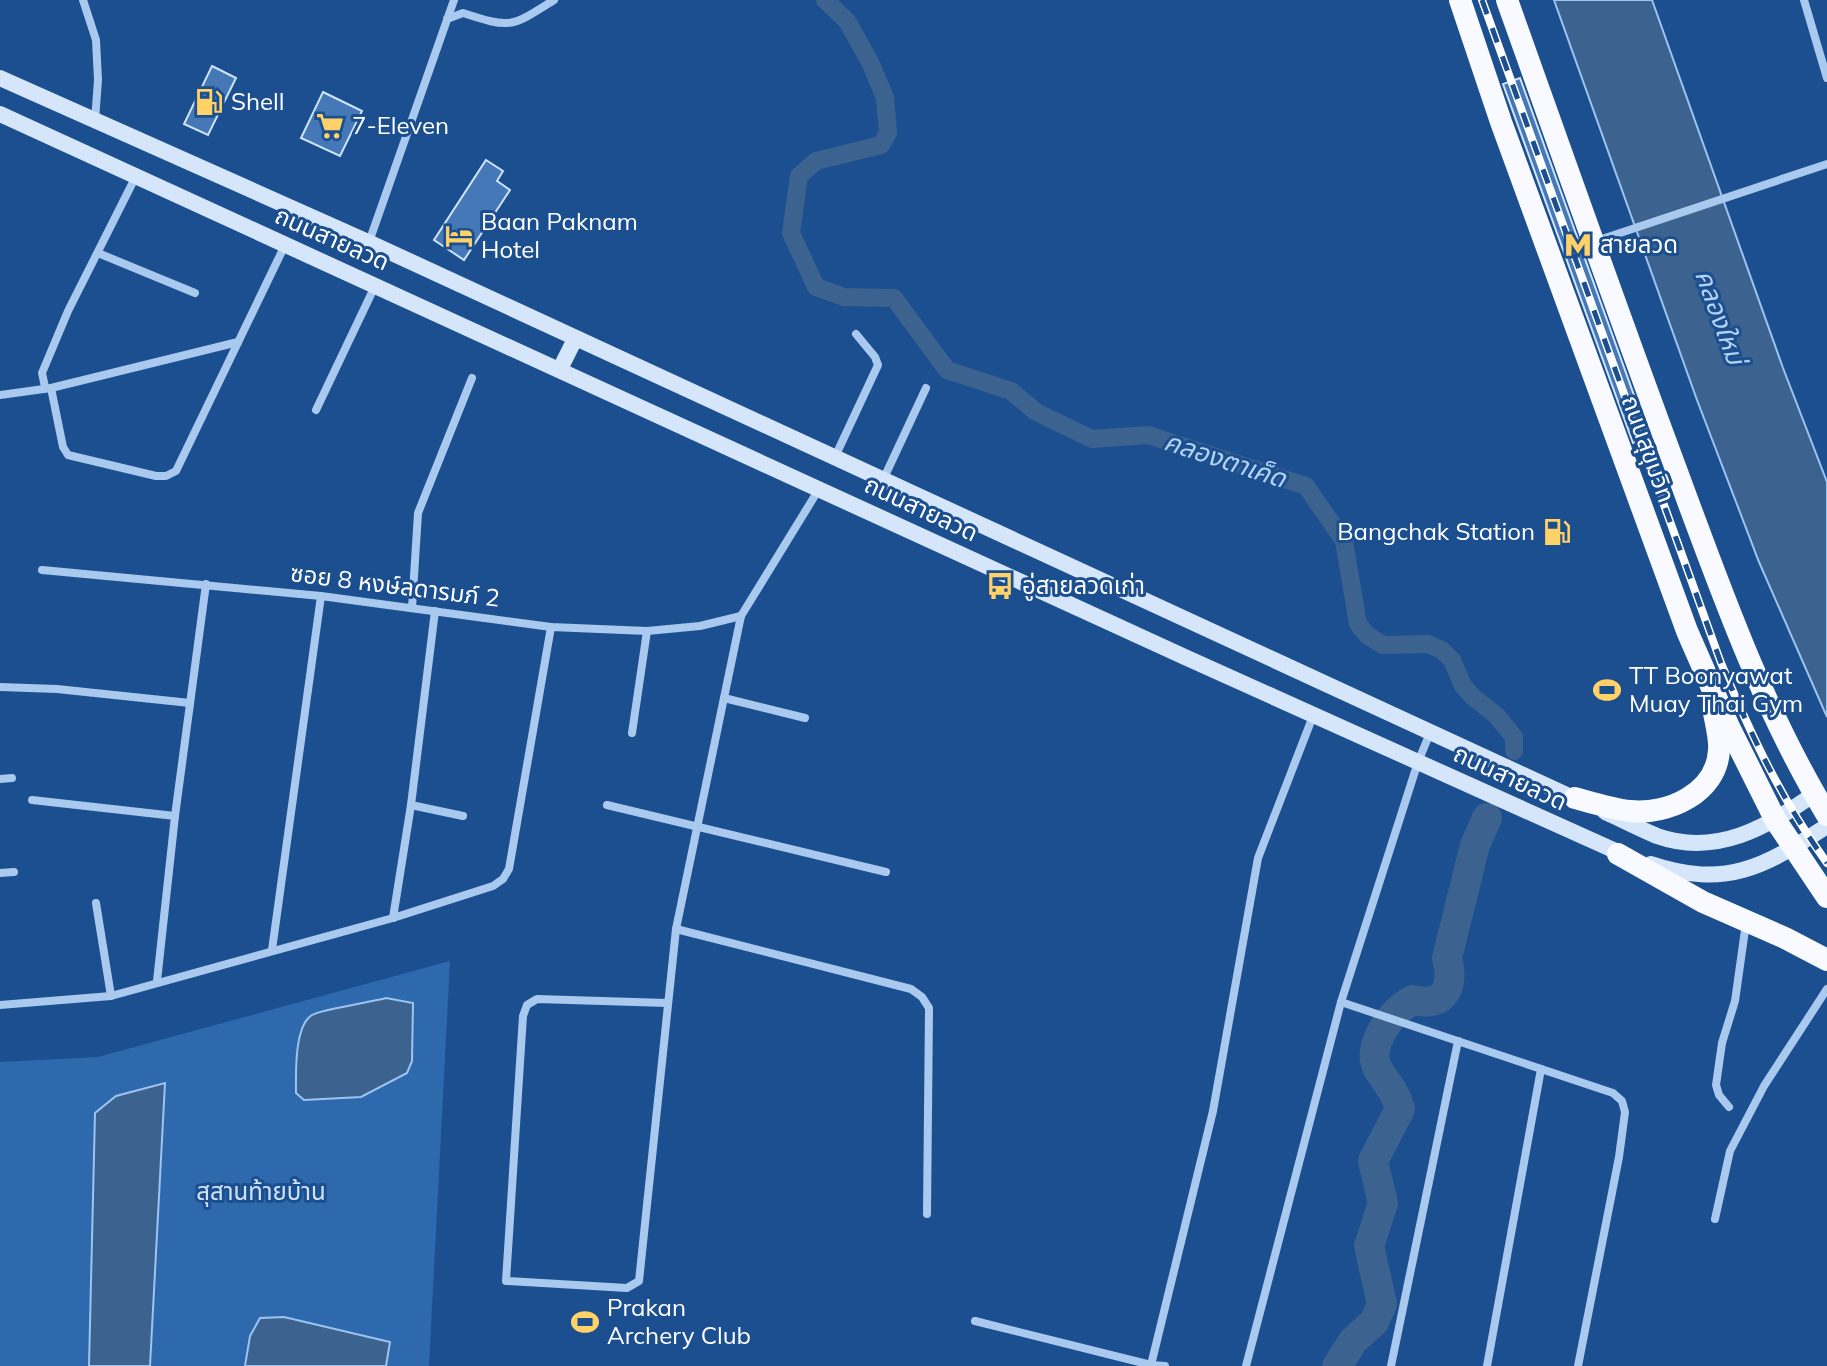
<svg xmlns="http://www.w3.org/2000/svg" width="1827" height="1366" viewBox="0 0 1827 1366" font-family="Mulish,'Noto Sans Thai',sans-serif">
  <style>
    .green { fill: #2e69ad }
    .water { fill: #3c6290; stroke: #9cc4f0; stroke-width: 2 }
    .lines { fill: none; stroke-linecap: round; stroke-linejoin: round }
    .canal { stroke: #3c6290; stroke-width: 18 }
    .river { stroke: #3c6290; stroke-width: 30 }
    .building { fill: #4478b7; stroke: #cfe3fa; stroke-width: 2 }
    .minor { stroke: #a9c9ee; stroke-width: 8 }
    .secondary { stroke: #d6e6fa; stroke-width: 16 }
    .trunk { stroke: #f8faff; stroke-width: 22 }
    .rail-casing { stroke: #fff; stroke-width: 8 }
    .rail { stroke: #1b4f8f; stroke-width: 5; stroke-dasharray: 15; stroke-linecap: butt }
    .labels { text-anchor: middle; stroke-width: 6; stroke-linejoin: round; paint-order: stroke }
    .poi-label { font-size: 24px; fill: #fff; stroke: #1b4f8f; text-anchor: start }
    .street-label { font-size: 24px; fill: #fff; stroke: #1b4f8f }
    .park-label { font-size: 24px; fill: #cfe3fa; stroke: #1b4f8f }
    .water-label { font-size: 26px; font-style: italic; fill: #b5d3f5; stroke: #1b4f8f }
  </style>
  <rect width="100%" height="100%" fill="#1b4f8f"/>
  <path class="green" d="M450,961L429,1366H0V1062L98,1057Z"/>
  <g class="water">
    <path d="M1554,0H1652L1783,368L1827,482V717L1759,562L1697,400Z"/>
    <path d="M386,998L413,1003L412,1061L407,1073L361,1097L304,1100L296,1093C296,1074 294,1026 312,1015C322,1009 372,1002 386,998Z"/>
    <path d="M165,1083L150,1366H89L95,1113L116,1096Z"/>
    <path d="M284,1317L390,1342L386,1366H245L250,1336L260,1318Z"/>
  </g>
  <g class="lines">
    <path class="canal" d="M825,0L847,21L871,64L885,98L888,133L881,145L816,161L799,176L791,233L816,287L844,297L894,298L947,370L1011,391L1036,412L1092,439L1148,435L1306,486L1344,541L1358,624L1367,635L1383,645L1428,644L1442,650L1452,660L1463,686L1473,697L1496,715L1514,737V751"/>
    <path class="river" d="M1337,1366L1353,1341L1374,1322L1382,1304L1369,1246L1383,1203L1373,1161L1400,1109C1394,1088 1387,1085 1378,1069C1365,1046 1393,1009 1413,1000C1446,1008 1454,986 1447,958L1475,845L1487,818"/>
  </g>
  <g class="building">
    <path d="M212,66L236,78L208,135L184,124Z"/>
    <path d="M1520,78L1649,437L1633,443L1503,84Z"/>
    <path d="M323,92L362,111L340,156L301,138Z"/>
    <path d="M486,160L503,171L497,181L510,190L464,260L434,240Z"/>
  </g>
  <g class="lines">
    <g class="minor">
      <path d="M83,0L96,40L98,80L95,120"/>
      <path d="M1804,0L1827,78"/>
      <path d="M447,19L463,13C512,29 511,27 554,0"/>
      <path d="M1596,241L1827,164"/>
      <path d="M369,242L454,0"/>
      <path d="M98,253L195,293"/>
      <path d="M45,387L42,373L68,311L136,176"/>
      <path d="M51,388L63,447L68,455L156,476H166L176,471L285,245"/>
      <path d="M0,395L51,388L238,342"/>
      <path d="M316,410L375,286"/>
      <path d="M834,459L878,365L875,357L856,334"/>
      <path d="M883,480L926,388"/>
      <path d="M42,570L321,596L551,627L647,631L700,626L741,616"/>
      <path d="M412,608L418,513L472,378"/>
      <path d="M0,687L57,689L190,703"/>
      <path d="M724,698L805,718"/>
      <path d="M632,733L647,631"/>
      <path d="M0,779L12,778"/>
      <path d="M32,800L175,816"/>
      <path d="M411,805L463,816"/>
      <path d="M607,805L886,872"/>
      <path d="M0,873L14,872"/>
      <path d="M96,903L111,996"/>
      <path d="M393,918L411,805L435,611"/>
      <path d="M676,929L911,989L922,997L929,1008L927,1214"/>
      <path d="M272,950L321,596"/>
      <path d="M157,981L175,816L206,584"/>
      <path d="M1341,1002L1613,1093L1622,1101L1625,1112L1619,1157L1578,1366"/>
      <path d="M667,1003L537,999L527,1005L523,1016L506,1281L627,1288L639,1281L676,929L741,616L819,489"/>
      <path d="M0,1005L111,996L393,918L493,886L503,879L509,869L551,627"/>
      <path d="M1729,1107L1719,1095L1716,1085L1722,1043L1735,1001L1746,923"/>
      <path d="M1715,1219L1730,1151L1764,1086L1827,989"/>
      <path d="M975,1321L1151,1365L1213,1111L1258,858L1313,716"/>
      <path d="M1151,1365L1165,1366"/>
      <path d="M1246,1366L1341,1002L1418,762L1430,733"/>
      <path d="M1391,1366L1458,1041"/>
      <path d="M1487,1366L1541,1069"/>
    </g>
    <g class="secondary">
      <path d="M0,78L368,242L1584,803"/>
      <path d="M0,114L1187,658L1629,857"/>
      <path d="M560,369L575,339"/>
      <path d="M1605,812C1623,820 1640,829 1657,836C1716,857 1768,827 1814,794"/>
      <path d="M1651,864C1726,889 1764,867 1827,826"/>
    </g>
    <g class="trunk">
      <path d="M1460,0L1501,122L1687,631L1729,727L1776,821L1827,897"/>
      <path d="M1507,0C1562,154 1616,308 1673,461C1718,582 1760,704 1827,815"/>
      <path d="M1575,798C1593,803 1612,809 1630,811C1668,815 1717,793 1719,750C1720,739 1716,724 1714,713"/>
      <path d="M1618,854L1703,902L1785,938L1827,960"/>
    </g>
    <g class="rail-casing">
      <path id="rail" d="M1482,0L1721,663C1752,737 1780,797 1827,863"/>
    </g>
    <use href="#rail" class="rail"/>
  </g>
  <defs>
    <g id="fuel-bare" transform="scale(2.16)"><path d="M-5.5-6h7V0h2V4h1.3V-2.5L3-4.5l.8-.8L6-3V5H2.5V1h-1V6h-7ZM-4.2-4.7v3.2H.2V-4.7Z" fill="#ffd166" stroke="#1b4f8f" stroke-width="2.5" paint-order="stroke"/></g>
    <g id="supermarket-bare" transform="scale(2.16)"><path d="M-6-5.5h2.5l.6 2H6L4.5 2H-2.5L-4.4-4H-6ZM-1.5 3.2a1.3 1.3 0 1 0 .1 0ZM3 3.2a1.3 1.3 0 1 0 .1 0Z" fill="#ffd166" stroke="#1b4f8f" stroke-width="2.5" paint-order="stroke"/></g>
    <g id="hotel-bare" transform="scale(2.16)"><path d="M-6-4.5h1.5V1H6V5H4.5V3h-9V5H-6ZM-4 0a1.8 1.8 0 1 1 3.6 0ZM.5 0V-2.5h3Q6-2.5 6 0Z" fill="#ffd166" stroke="#1b4f8f" stroke-width="2.5" paint-order="stroke"/></g>
    <g id="metro-bare" transform="scale(2.16)"><path d="M-5.5 5V-5H-3L0 0L3-5H5.5V5H3V-.5L0 4L-3-.5V5Z" fill="#ffd166" stroke="#1b4f8f" stroke-width="2.5" paint-order="stroke"/></g>
    <g id="bus-bare" transform="scale(2.16)"><path d="M-5-6H5V4H4V6H2V4H-2V6H-4V4H-5ZM-3.5-4V0h7V-4ZM-3.5 1.2v1.5H-2V1.2ZM2 1.2v1.5H3.5V1.2Z" fill="#ffd166" stroke="#1b4f8f" stroke-width="2.5" paint-order="stroke"/></g>
    <g id="stadium-bare" transform="scale(2.16)"><path d="M0-5a6.5 5 0 1 0 0 10a6.5 5 0 1 0 0-10ZM-3.5-1.8h7v3.6h-7Z" fill="#ffd166" stroke="#1b4f8f" stroke-width="2.5" paint-order="stroke"/></g>
  </defs>
  <g fill-rule="evenodd">
    <use href="#fuel-bare" x="209" y="102"/>
    <use href="#supermarket-bare" x="330" y="126"/>
    <use href="#hotel-bare" x="459" y="236"/>
    <use href="#metro-bare" x="1578" y="245"/>
    <use href="#fuel-bare" x="1557" y="532"/>
    <use href="#bus-bare" x="1000" y="586"/>
    <use href="#stadium-bare" x="1607" y="690"/>
    <use href="#stadium-bare" x="585" y="1322"/>
  </g>
  <g class="labels">
    <g class="poi-label">
      <text x="231" y="110">Shell</text>
      <text x="352" y="134">7-Eleven</text>
      <text x="481" y="230">Baan Paknam<tspan x="481" dy="28">Hotel</tspan></text>
      <text x="1600" y="253">สายลวด</text>
      <text x="1535" y="540" text-anchor="end">Bangchak Station</text>
      <text x="1022" y="594">อู่สายลวดเก่า</text>
      <text x="1629" y="684">TT Boonyawat<tspan x="1629" dy="28">Muay Thai Gym</tspan></text>
      <text x="607" y="1316">Prakan<tspan x="607" dy="28">Archery Club</tspan></text>
    </g>
    <g class="street-label">
      <text transform="translate(332 239) rotate(24)" y="8">ถนนสายลวด</text>
      <text transform="translate(1648 449) rotate(70)" y="8">ถนนสุขุมวิท</text>
      <text transform="translate(921 509) rotate(25)" y="8">ถนนสายลวด</text>
      <text transform="translate(395 586) rotate(7)" y="8">ซอย 8 หงษ์ลดารมภ์ 2</text>
      <text transform="translate(1510 778) rotate(25)" y="8">ถนนสายลวด</text>
    </g>
    <g class="park-label">
      <text x="261" y="1200">สุสานท้ายบ้าน</text>
    </g>
    <g class="water-label">
      <text transform="translate(1720 317) rotate(70)" y="9">คลองใหม่</text>
      <text transform="translate(1225 460) rotate(18)" y="9">คลองตาเค็ด</text>
    </g>
  </g>
</svg>
